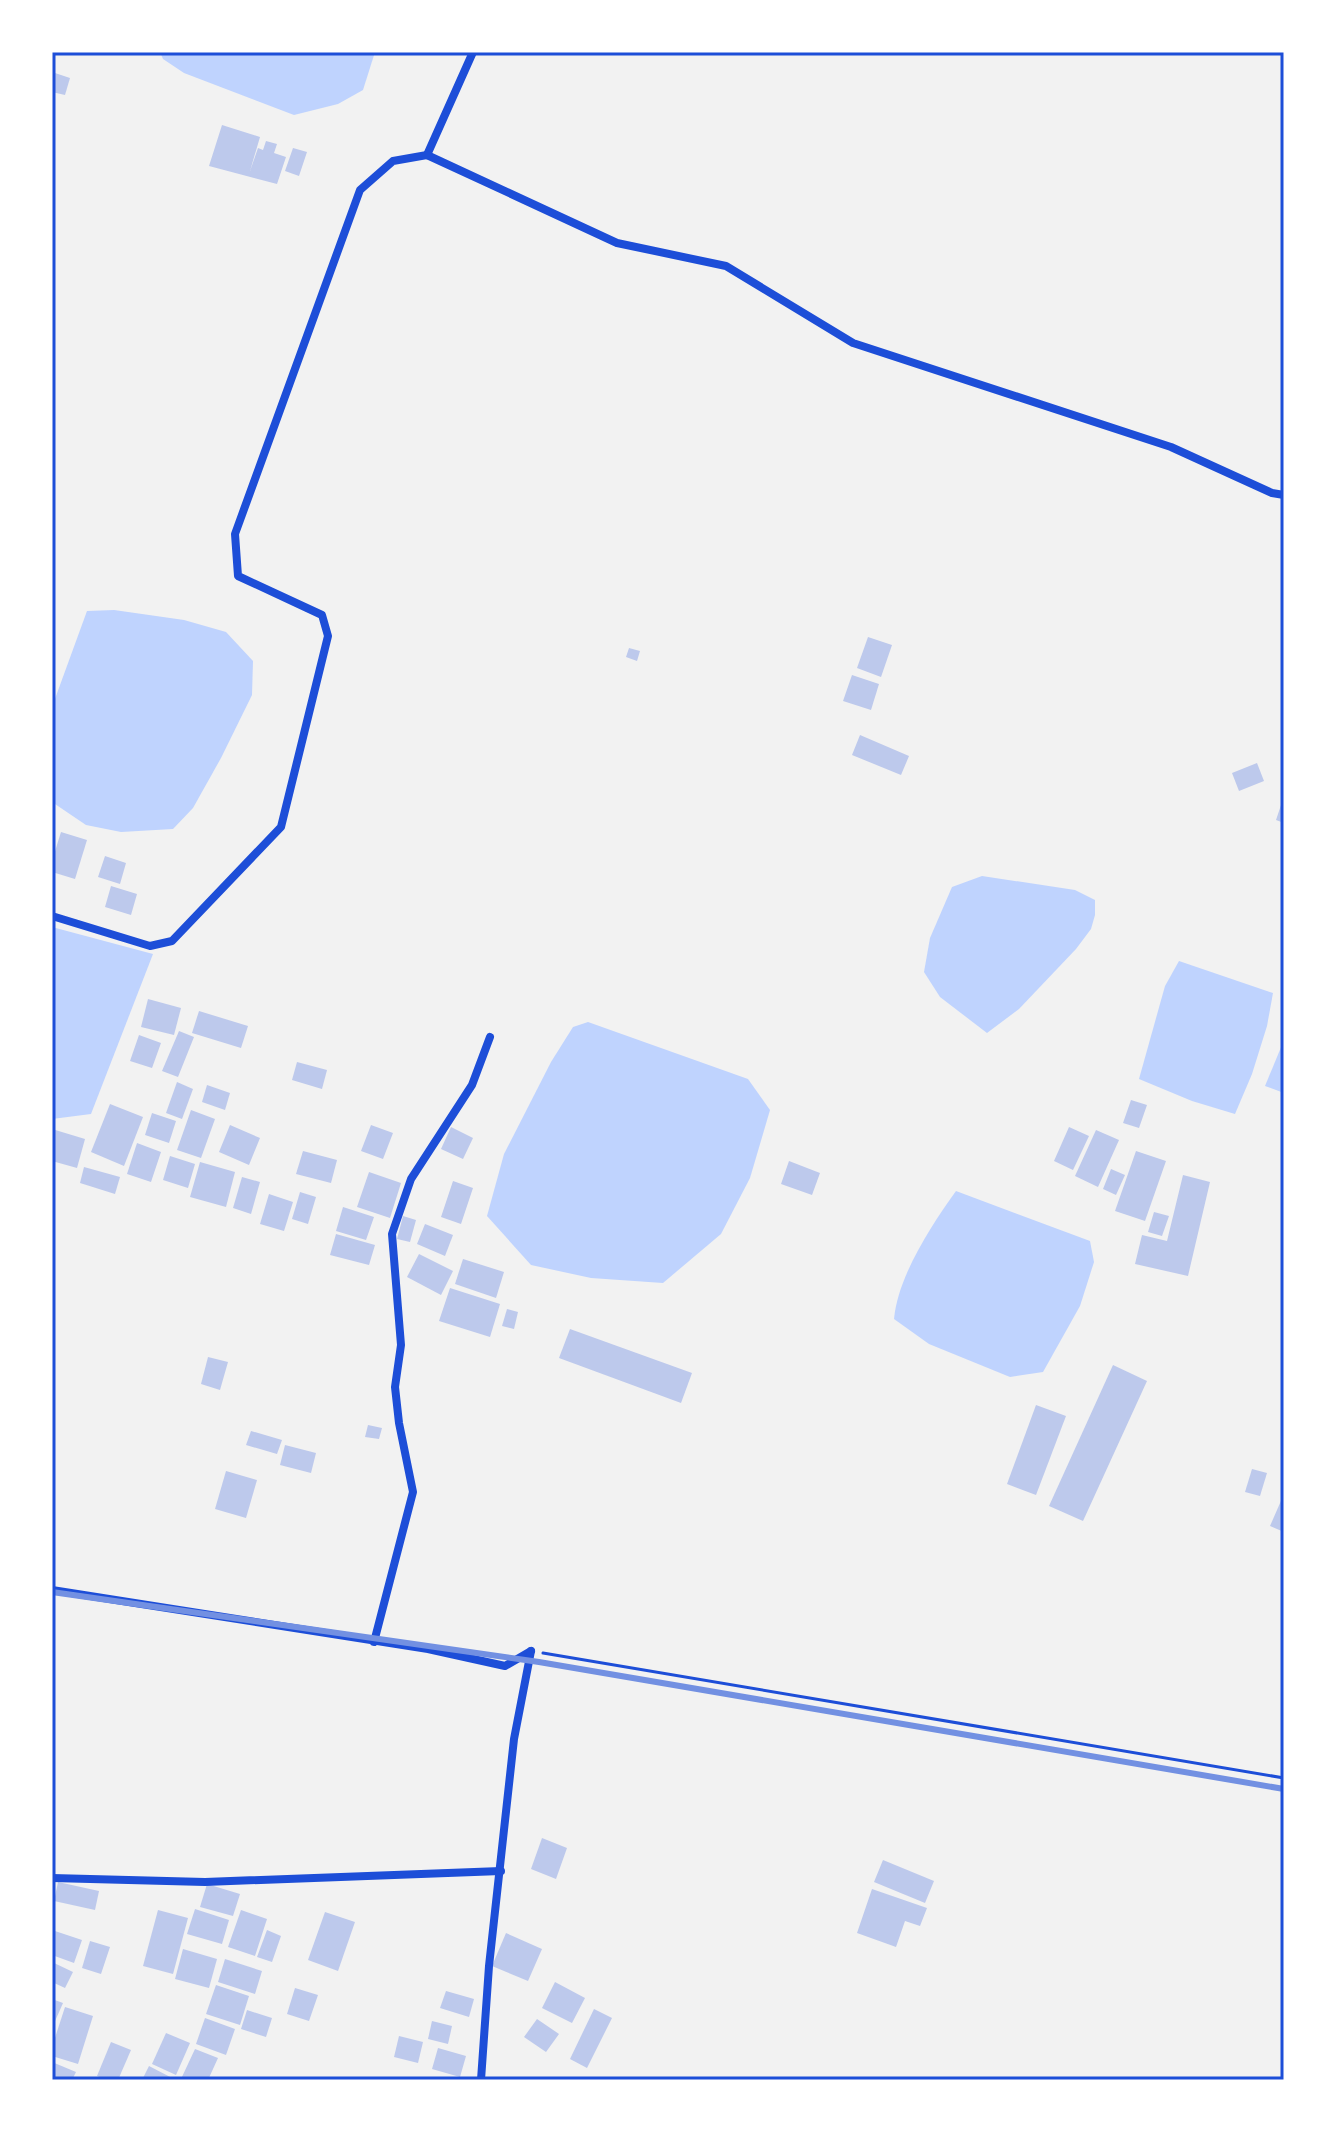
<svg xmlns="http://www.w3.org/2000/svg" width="1336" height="2132" viewBox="0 0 1336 2132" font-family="'PT Sans',sans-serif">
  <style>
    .water { fill: #bfd3fe }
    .building { fill: #bdc9ec }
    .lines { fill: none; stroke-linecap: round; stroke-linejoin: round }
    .path { stroke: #1d4ed8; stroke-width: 3 }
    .minor { stroke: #1d4ed8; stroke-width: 8 }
    .rail { stroke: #7290e2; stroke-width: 6 }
    .neatline { fill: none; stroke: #1d4ed8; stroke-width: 3 }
  </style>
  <rect width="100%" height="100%" fill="#f2f2f2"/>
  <g class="water">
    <path d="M160,52H375L363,90L338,104L294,115L184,73L163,59Z"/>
    <path d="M114,610L184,620L226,632L253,661L252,695L221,758L193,808L173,829L121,832L86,825L52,802V707L87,611Z"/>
    <path d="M982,876L1075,890L1095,900V915L1091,929L1076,949L1019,1009L987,1033L940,997L924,972L930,938L952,887Z"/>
    <path d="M52,927L153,954L91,1114L52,1119Z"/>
    <path d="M1179,961L1273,993L1267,1026L1252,1074L1235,1114L1192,1101L1139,1079L1165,986Z"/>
    <path d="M588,1022L748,1079L770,1110L750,1178L721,1234L663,1283L591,1278L531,1265L487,1216L504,1154L551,1062L573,1027Z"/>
    <path d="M1284,1040V1093L1265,1086Z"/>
    <path d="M956,1191L1090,1241L1094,1262L1080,1306L1043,1372L1010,1377L929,1344L894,1319C898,1276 931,1226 956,1191Z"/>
  </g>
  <g class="building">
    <path d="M52,72L70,78L65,95L52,92Z"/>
    <path d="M222,125L260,137L250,171L258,148L263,150L266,141L277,144L274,153L286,157L277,184L209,166Z"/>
    <path d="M293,148L307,152L299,176L285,171Z"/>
    <path d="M868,637L892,645L881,677L857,668Z"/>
    <path d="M629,648L640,651L637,661L626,657Z"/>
    <path d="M852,675L879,684L871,710L843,701Z"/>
    <path d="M860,735L909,756L901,775L852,755Z"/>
    <path d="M1257,763L1264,781L1239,791L1232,773Z"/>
    <path d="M1284,796V823L1276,820Z"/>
    <path d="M61,832L87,840L75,879L52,872V861Z"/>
    <path d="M105,856L126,863L120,884L98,877Z"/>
    <path d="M111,886L137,894L131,915L105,907Z"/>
    <path d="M148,999L181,1008L174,1035L141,1027Z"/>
    <path d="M199,1011L248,1026L241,1048L192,1033Z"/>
    <path d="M179,1031L194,1037L178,1077L162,1071Z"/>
    <path d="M139,1035L161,1043L152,1068L130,1061Z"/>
    <path d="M297,1062L327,1070L322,1089L292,1080Z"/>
    <path d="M177,1082L193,1089L182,1119L166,1113Z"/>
    <path d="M207,1085L230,1093L225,1110L202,1102Z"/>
    <path d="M1131,1100L1147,1105L1139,1128L1123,1123Z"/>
    <path d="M110,1104L143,1117L124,1166L91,1152Z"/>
    <path d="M191,1110L215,1119L201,1158L177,1150Z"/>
    <path d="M152,1113L176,1121L169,1143L145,1135Z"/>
    <path d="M230,1125L260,1138L249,1165L219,1152Z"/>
    <path d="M371,1125L393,1133L383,1159L361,1151Z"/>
    <path d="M451,1127L473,1138L463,1159L441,1149Z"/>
    <path d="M1069,1127L1089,1136L1073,1170L1054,1161Z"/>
    <path d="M52,1129L85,1139L77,1168L52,1161Z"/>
    <path d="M1096,1130L1119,1140L1098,1187L1075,1176Z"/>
    <path d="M137,1143L161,1152L151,1182L127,1174Z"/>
    <path d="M303,1151L337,1160L331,1183L296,1174Z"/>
    <path d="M1136,1151L1166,1161L1145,1221L1115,1211Z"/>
    <path d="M170,1156L195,1164L188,1188L163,1180Z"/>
    <path d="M789,1161L820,1173L812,1195L781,1184Z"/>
    <path d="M200,1162L235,1172L226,1207L190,1197Z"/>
    <path d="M84,1167L120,1177L115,1194L80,1183Z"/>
    <path d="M1111,1169L1125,1175L1116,1195L1103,1189Z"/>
    <path d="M369,1172L401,1183L390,1218L357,1207Z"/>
    <path d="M1183,1175L1210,1182L1188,1276L1135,1264L1142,1235L1167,1241Z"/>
    <path d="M242,1177L260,1182L251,1214L233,1208Z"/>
    <path d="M453,1181L473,1188L461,1224L441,1217Z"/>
    <path d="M300,1192L316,1197L308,1224L292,1219Z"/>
    <path d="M269,1194L293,1202L284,1231L260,1224Z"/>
    <path d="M343,1207L374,1217L366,1240L336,1231Z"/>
    <path d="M1154,1212L1169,1216L1162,1236L1148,1232Z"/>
    <path d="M403,1216L416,1220L410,1242L397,1239Z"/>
    <path d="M425,1224L453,1235L445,1256L417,1244Z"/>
    <path d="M336,1234L375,1245L369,1265L330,1255Z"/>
    <path d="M419,1254L453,1271L441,1295L407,1277Z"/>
    <path d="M463,1259L504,1272L496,1298L455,1284Z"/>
    <path d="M450,1288L500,1304L490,1337L439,1321Z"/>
    <path d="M507,1309L518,1312L514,1329L502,1326Z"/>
    <path d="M570,1329L692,1373L681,1403L559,1358Z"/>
    <path d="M208,1357L228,1362L220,1390L201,1384Z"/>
    <path d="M1113,1365L1147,1381L1083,1521L1049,1506Z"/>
    <path d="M1036,1405L1066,1416L1036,1495L1007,1484Z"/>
    <path d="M368,1425L382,1428L379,1439L365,1437Z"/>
    <path d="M251,1431L282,1440L277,1454L246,1445Z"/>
    <path d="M285,1445L316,1453L311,1473L280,1465Z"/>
    <path d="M1252,1469L1267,1473L1260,1496L1245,1492Z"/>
    <path d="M226,1471L257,1480L246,1518L215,1509Z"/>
    <path d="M1284,1494V1532L1270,1526Z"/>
    <path d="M542,1838L567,1848L556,1879L531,1869Z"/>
    <path d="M883,1860L934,1881L925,1903L874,1882Z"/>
    <path d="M58,1882L99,1891L95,1910L54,1901Z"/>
    <path d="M207,1884L240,1894L233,1916L200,1907Z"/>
    <path d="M872,1889L927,1908L920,1926L905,1921L896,1947L857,1933Z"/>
    <path d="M195,1909L229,1920L222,1944L187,1934Z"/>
    <path d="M158,1910L188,1918L173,1974L143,1966Z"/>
    <path d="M241,1910L267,1919L255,1956L228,1947Z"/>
    <path d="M325,1912L355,1922L338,1971L308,1960Z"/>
    <path d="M52,1930L82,1940L74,1963L52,1955Z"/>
    <path d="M267,1930L281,1936L272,1962L257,1957Z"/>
    <path d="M506,1933L542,1949L528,1981L492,1966Z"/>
    <path d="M90,1941L110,1947L101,1974L82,1968Z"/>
    <path d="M183,1949L217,1959L209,1988L175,1979Z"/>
    <path d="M225,1959L262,1971L255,1994L218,1982Z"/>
    <path d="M52,1962L73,1972L65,1988L52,1982Z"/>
    <path d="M555,1982L585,1998L572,2023L542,2008Z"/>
    <path d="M216,1985L249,1996L240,2025L206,2014Z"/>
    <path d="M295,1988L318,1995L309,2021L287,2014Z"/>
    <path d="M446,1991L474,1999L469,2017L440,2008Z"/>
    <path d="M52,1999L63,2003L52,2028Z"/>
    <path d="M65,2007L93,2016L78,2064L52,2056V2047Z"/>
    <path d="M594,2009L612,2018L587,2068L570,2059Z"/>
    <path d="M247,2010L272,2018L266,2037L241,2029Z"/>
    <path d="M205,2018L235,2029L226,2055L196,2044Z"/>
    <path d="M537,2019L559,2034L546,2052L524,2037Z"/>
    <path d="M432,2021L452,2026L448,2044L428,2039Z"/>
    <path d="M166,2033L190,2043L176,2075L152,2064Z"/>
    <path d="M399,2036L423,2042L418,2063L394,2057Z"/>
    <path d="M111,2042L131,2050L118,2080H107L97,2076Z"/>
    <path d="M438,2048L466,2056L460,2077L432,2069Z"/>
    <path d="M195,2049L218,2058L208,2080L181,2079Z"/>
    <path d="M52,2062L76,2072L72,2080H52Z"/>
    <path d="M149,2066L176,2080H142Z"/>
  </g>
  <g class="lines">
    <path class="path" d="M543,1653L1284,1778"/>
    <g class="minor">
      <path d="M427,155L473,52"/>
      <path d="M52,916L150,946L172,941L281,827L328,636L322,615L238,576L235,534L360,190L393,161L427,155L617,243L726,266L853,343L1171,447L1272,493L1284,495"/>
      <path d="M52,1590L428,1649L505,1666L531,1651"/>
      <path d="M374,1642L413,1492L399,1423L395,1387L401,1345L392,1234L411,1179L472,1085L490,1037"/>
      <path d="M52,1878L205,1882L501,1871"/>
      <path d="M481,2080L489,1966L514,1739L531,1651"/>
    </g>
    <path class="rail" d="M52,1592L539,1662L1284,1789"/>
  </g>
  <rect width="1336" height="2132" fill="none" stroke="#ffffff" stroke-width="108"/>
  <rect x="54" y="54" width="1228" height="2024" class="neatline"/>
</svg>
